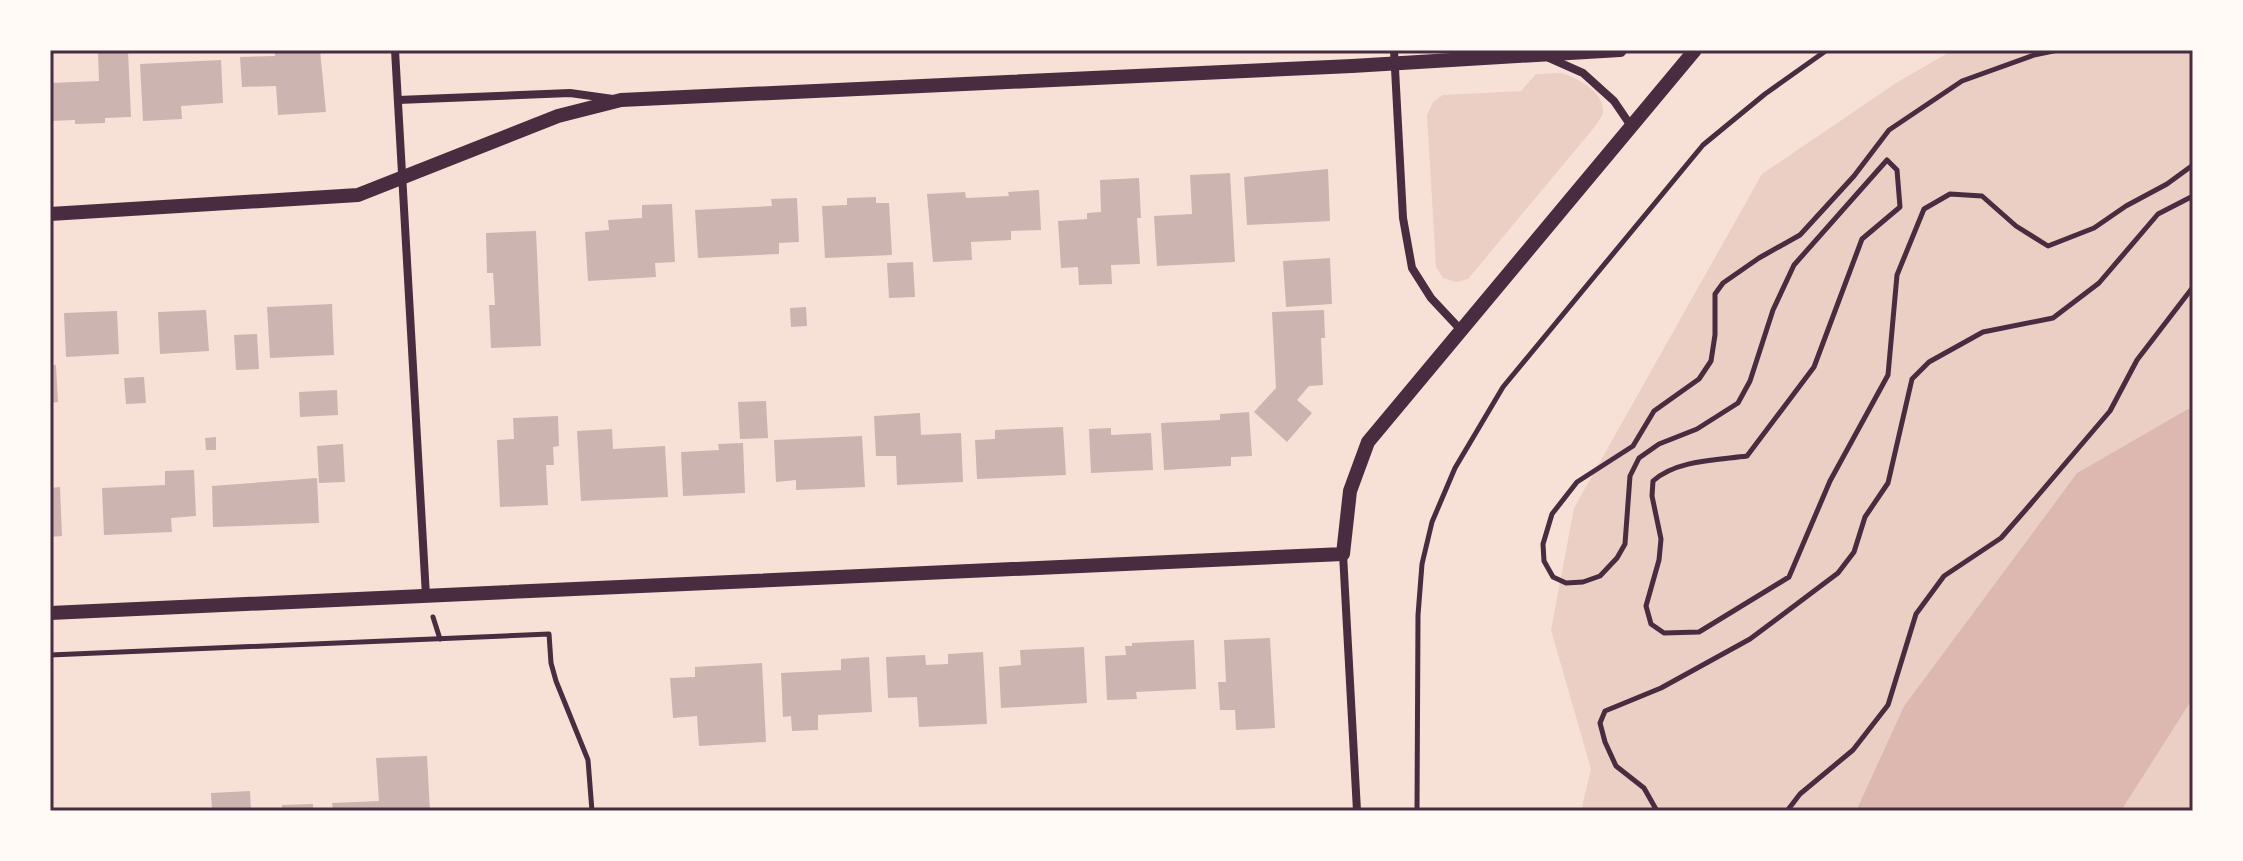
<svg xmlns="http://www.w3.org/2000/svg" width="2243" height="861" viewBox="0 0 2243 861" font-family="'PT Serif',serif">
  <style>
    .green { fill: #ebcfc5 }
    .water { fill: #dcb8b0 }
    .building { fill: #ccb4b1 }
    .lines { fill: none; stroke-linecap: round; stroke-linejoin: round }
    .path { stroke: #4a2c40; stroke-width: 5 }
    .minor { stroke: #4a2c40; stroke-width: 8 }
    .tertiary { stroke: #4a2c40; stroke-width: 14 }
    .neatline { fill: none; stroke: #4a2c40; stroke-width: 3 }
  </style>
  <rect width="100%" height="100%" fill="#f7e1d7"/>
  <g class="green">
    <path d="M1953,50H2193V406L2077,473L1904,706L1856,811H1581L1591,769L1551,630L1574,508L1762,174L1896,83Z"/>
    <path d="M1561,73C1576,77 1605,92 1603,112C1602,117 1599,120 1597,124L1468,279L1456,282L1443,278L1436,267L1427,115L1433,102L1443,95L1521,91L1536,74Z"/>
    <path d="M2193,698V811H2121Z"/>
  </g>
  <path class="water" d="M2193,406V698L2121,811H1856L1904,706L2077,473Z"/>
  <g class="building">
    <path d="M275,50H320L326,112L278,115L276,86L242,87L240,57L275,56Z"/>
    <path d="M128,51L131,117L105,118V123L75,124V120L50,121V83L99,81L98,52Z"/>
    <path d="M221,60L223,103L181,106L182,119L143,121L140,64Z"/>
    <path d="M1328,169L1330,221L1247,225L1244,177Z"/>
    <path d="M1230,173L1235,262L1157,266L1154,216L1192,214L1190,175Z"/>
    <path d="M1139,178L1141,218H1137L1140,264L1111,265L1112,284L1079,285L1078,267L1061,268L1058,221L1087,219V213L1101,212L1100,180Z"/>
    <path d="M1039,190L1041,230L1011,231V240L971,242L972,260L933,262L927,194L965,192L966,198L1009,196L1008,192Z"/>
    <path d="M876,197V203H889L892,255L825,258L822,206L847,205V198Z"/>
    <path d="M797,198L799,242L779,243V254L698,258L695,210L772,206L771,199Z"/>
    <path d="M672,204L675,262L655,263L656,277L588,281L585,232L609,230L608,220L642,218V205Z"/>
    <path d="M536,231L541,346L491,348L489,305H495L493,273H487L486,233Z"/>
    <path d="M1330,258L1332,304L1286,307L1283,261Z"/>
    <path d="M913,262L915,297L889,298L887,263Z"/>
    <path d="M332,304L334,355L270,358L267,307Z"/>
    <path d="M806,307L807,326L791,327L790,308Z"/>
    <path d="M206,310L209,351L160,354L158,312Z"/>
    <path d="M1324,310L1325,338H1321L1323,385L1309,386L1297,400L1312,413L1287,442L1254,412L1276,388L1272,312Z"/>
    <path d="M117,311L119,354L66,357L64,313Z"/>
    <path d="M257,334L259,369L236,370L234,335Z"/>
    <path d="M50,365H56L58,402L50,403Z"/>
    <path d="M144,377L146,403L126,404L124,378Z"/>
    <path d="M337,390L338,415L300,417L299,392Z"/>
    <path d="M766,401L768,438L740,439L738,402Z"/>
    <path d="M1249,412L1252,456L1231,457V466L1164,470L1161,423L1220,420V414Z"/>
    <path d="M920,413L921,435L961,433L963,482L897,485L896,456H876L874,416Z"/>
    <path d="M558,416L559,446L553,447L554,465H546L548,505L500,507L497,440L514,439L513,418Z"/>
    <path d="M1063,427L1066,475L977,479L975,440L995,439V430Z"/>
    <path d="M1111,428V435L1151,433L1153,470L1091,473L1089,429Z"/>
    <path d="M612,429L613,449L665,446L668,497L581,501L577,431Z"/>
    <path d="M862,436L865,487L796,490V480L776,482L774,440Z"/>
    <path d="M216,437V450H206L205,438Z"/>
    <path d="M743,443L745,493L683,496L681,452L719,450L718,444Z"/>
    <path d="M343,444L345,482L319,483L317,446Z"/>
    <path d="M194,470L196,516L171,518L172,532L104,535L102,488L165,485V471Z"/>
    <path d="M317,478L319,523L213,527L212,486Z"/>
    <path d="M60,487L62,536L50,537V488Z"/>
    <path d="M1270,638L1275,728L1236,730L1235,710H1220L1218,682H1226L1224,640Z"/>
    <path d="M1194,640L1196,689L1136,692L1137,699L1107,700L1105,656L1126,655L1125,646H1132V643Z"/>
    <path d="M1084,647L1087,703L1001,708L999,667L1021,665L1020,650Z"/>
    <path d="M983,652L987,724L919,727L917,697L888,698L886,657L925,655L926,665L948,664V654Z"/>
    <path d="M869,657L872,712L818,715V730L792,731L791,716L783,717L781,673L841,670V659Z"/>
    <path d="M762,663L766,742L699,746L697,716L673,718L670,678L695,677V667Z"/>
    <path d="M427,756L430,811H333L332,803L379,801L376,758Z"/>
    <path d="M250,791L251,811H212L211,793Z"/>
    <path d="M313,804V811H282V805Z"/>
  </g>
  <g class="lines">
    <g class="path">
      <path d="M2058,50L2034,55L1962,81L1889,130L1854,176L1800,235L1759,258L1723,283L1715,294V335L1711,361L1699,379L1654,411L1633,446L1577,482L1552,514L1543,544L1544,561L1553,577L1566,583L1583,582L1600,576L1617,558L1625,544L1630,476L1639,458L1659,444L1697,429L1738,403L1750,381L1773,310L1794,265L1887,160L1897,170L1900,207L1862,239L1814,367L1747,456C1717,460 1676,460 1653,481L1652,496L1661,539L1659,560L1646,606L1651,624L1664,633L1699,632L1789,577L1830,481L1888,375L1897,275L1924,209L1950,194L1982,196L2016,226L2048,246L2094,228L2126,206L2167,184L2193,165"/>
      <path d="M433,617L440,639"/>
      <path d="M50,655L549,634L551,663L556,681L588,760L592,811"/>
      <path d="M1417,811L1418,615L1422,564L1432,522L1455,468L1503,387L1703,145L1765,94L1827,50"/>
      <path d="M1657,811L1644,788L1616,766L1605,742L1600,723L1605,711L1661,688L1750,639L1838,573L1854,552L1865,517L1888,483L1912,379L1929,362L1983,332L2053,318L2099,283L2158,214L2193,196"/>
      <path d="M1787,811L1800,794L1853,750L1888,705L1916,614L1944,576L2001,538L2029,506L2110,411L2137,360L2193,287"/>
    </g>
    <g class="minor">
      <path d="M395,50L426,596"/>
      <path d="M1394,50L1403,218L1412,268L1431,298L1460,329"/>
      <path d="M1547,57L1583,73L1614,101L1631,126"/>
      <path d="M398,100L570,93L613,99"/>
      <path d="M1343,554L1357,811"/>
    </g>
    <g class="tertiary">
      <path d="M50,214L358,195L558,116L621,100L1352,66L1620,50"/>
      <path d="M50,613L1343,554L1350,491L1368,442L1695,50"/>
    </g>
  </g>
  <rect width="2243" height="861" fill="none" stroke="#fffaf5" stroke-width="104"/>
  <rect x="52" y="52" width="2139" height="757" class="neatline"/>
</svg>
